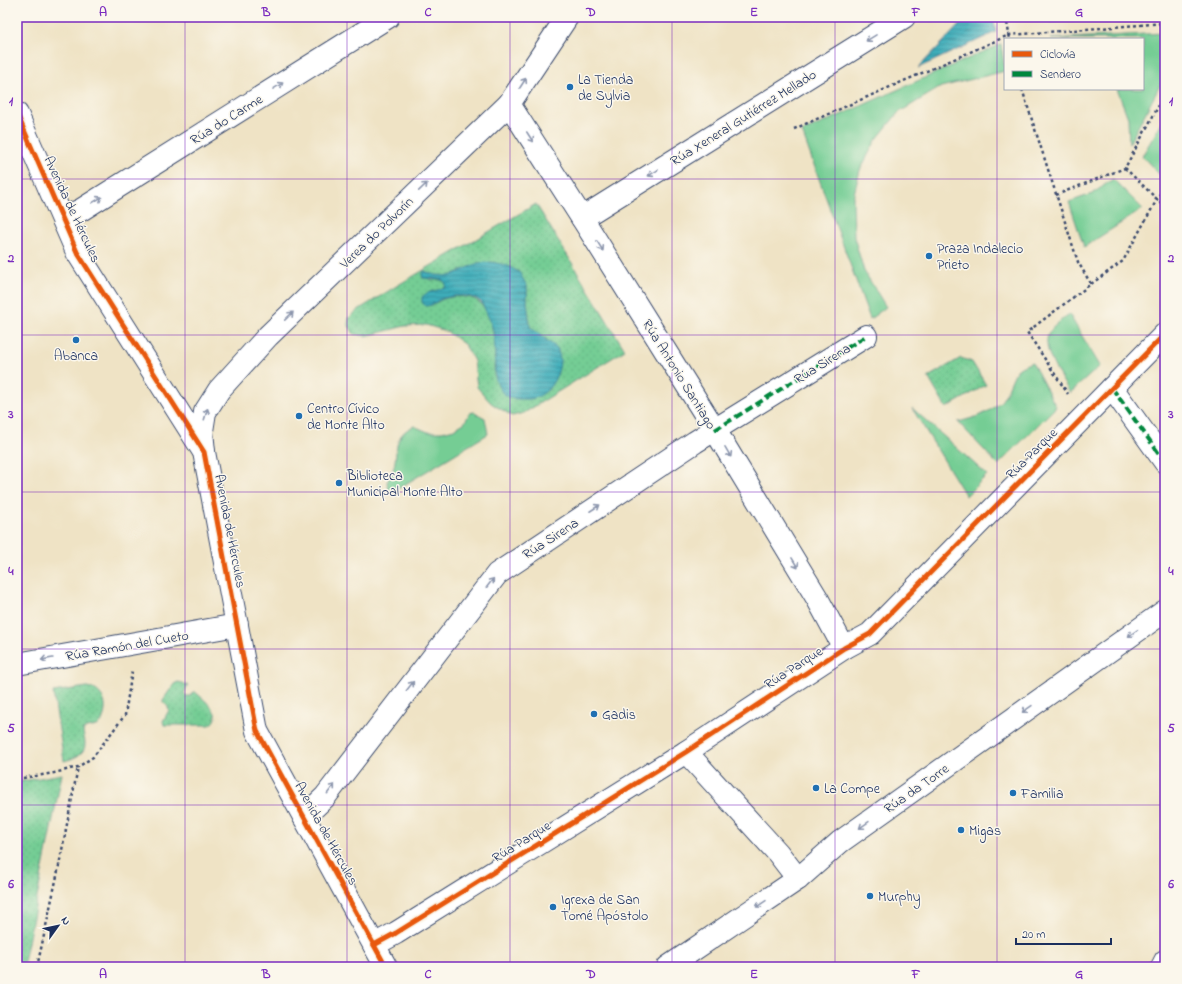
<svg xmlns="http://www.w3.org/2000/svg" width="1182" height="984" viewBox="0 0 1182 984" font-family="'Indie Flower',sans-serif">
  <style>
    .grass { fill: #74cd94; stroke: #487e79 }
    .park { fill: url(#park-dots); stroke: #487e79; fill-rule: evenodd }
    .water { fill: url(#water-rules); stroke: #2c6e8c }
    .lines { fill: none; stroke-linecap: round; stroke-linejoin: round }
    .street-casing { stroke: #3b4a6d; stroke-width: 24 }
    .path { stroke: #3b4a6d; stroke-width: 2.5; stroke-dasharray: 3 3; stroke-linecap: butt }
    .street { stroke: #fff; stroke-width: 22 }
    .quiet { stroke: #00873e; stroke-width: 4; stroke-dasharray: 8 4; stroke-linecap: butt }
    .cycleway-casing { stroke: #fbf7ec; stroke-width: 8 }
    .cycleway { stroke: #e8590c; stroke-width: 5 }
    .oneway { stroke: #8d97ae }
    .grid { fill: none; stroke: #7b2cbf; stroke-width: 1; stroke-opacity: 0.55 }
    .poi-dot { fill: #1f6fb2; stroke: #fbf7ec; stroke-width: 1.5 }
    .labels { text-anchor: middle; stroke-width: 3; stroke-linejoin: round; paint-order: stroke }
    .poi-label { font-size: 14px; fill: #1b2f5e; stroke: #fbf7ec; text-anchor: start }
    .street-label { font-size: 14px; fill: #1b2f5e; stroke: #fbf7ec }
    .neatline { fill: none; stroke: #7b2cbf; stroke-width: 1.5 }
    .grid-label { font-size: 13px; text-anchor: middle; font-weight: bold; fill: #7b2cbf }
  </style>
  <defs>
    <pattern id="park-dots" width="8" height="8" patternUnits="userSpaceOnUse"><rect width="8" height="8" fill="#74cd94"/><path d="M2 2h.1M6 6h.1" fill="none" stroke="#64b082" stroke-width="1.8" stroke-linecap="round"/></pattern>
    <pattern id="water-rules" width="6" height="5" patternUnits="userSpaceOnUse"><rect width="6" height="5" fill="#3eadba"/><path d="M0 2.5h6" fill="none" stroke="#338d9a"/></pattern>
  </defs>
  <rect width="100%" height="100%" fill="#fbf7ec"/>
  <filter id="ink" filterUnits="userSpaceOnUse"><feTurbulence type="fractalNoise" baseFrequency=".025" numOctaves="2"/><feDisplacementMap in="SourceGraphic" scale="8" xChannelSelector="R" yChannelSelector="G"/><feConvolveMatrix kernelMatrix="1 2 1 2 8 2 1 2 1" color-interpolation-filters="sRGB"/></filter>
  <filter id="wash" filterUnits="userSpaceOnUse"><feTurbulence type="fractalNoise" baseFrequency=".012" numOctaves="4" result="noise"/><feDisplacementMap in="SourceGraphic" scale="16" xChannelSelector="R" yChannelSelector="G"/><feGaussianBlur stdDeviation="0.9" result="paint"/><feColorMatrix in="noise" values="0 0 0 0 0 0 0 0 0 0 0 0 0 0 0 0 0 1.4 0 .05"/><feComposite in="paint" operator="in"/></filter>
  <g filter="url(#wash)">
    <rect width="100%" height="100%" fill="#efe3c5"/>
    <g class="grass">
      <path d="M1059,17H1124L1051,22Z"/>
      <path d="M1165,33V76L1129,144L1128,118L1117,89H1143V39H1051Z"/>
      <path d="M1001,44L1005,71L941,87L898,113L876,140L860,170L853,198L854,237L864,271L886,307L870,319L802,132Z"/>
      <path d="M1165,117V167L1160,175L1142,156Z"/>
      <path d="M1113,179L1143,209L1084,247L1069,202L1092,194Z"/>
      <path d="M1069,314L1100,366L1070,393C1062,379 1040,349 1049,333C1053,326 1063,319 1069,314Z"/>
      <path d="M1032,362L1056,407L998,465L958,422C974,418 991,413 1002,400C1008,393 1013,373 1018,369C1022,366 1027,364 1032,362Z"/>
      <path d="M912,408L987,475L966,496Z"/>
      <path d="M474,412L485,418L488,434L389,494L387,482C389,478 392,474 393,470C399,452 391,436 414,426L428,432H442L454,429L464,423L470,413Z"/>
    </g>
    <g class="park">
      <path d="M536,204L625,350L524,413L512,416L491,403L477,387L474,361L465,345L446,331L426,325L405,326L366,336L354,334L348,324L349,318L358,310L398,285ZM464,269L527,286V303L530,327L557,348C561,368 558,375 547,391L494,376C495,351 498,299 465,297C451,295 441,299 430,306L423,297L427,293L445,288L446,284L443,280H430L424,271L435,275L450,276Z"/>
      <path d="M961,358L972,362L986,385L946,408L928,377Z"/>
      <path d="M178,682L183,683L188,686L184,693L187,696H190L194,691C202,698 227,716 210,725H164L163,721L169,710L168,707L163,702V700L174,684Z"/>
      <path d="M87,687C101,689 108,702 104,715C103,718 102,722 100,724C96,728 88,726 83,730C83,735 85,739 85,743C86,754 73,759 64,761L53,692Z"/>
      <path d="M62,774L23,967H17V782Z"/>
    </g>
    <g class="water">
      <path d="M967,17H993L996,32L918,68Z"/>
      <path d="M491,262L506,265L519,272L527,286V303L530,327L557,348C558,352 560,356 560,360C560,374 550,392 537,397C532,400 525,399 519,399C512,399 505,397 501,391C494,380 495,374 495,362C495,345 495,329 487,314C485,310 483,304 480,301C469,293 450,295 439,300C434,303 431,306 425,306L422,302V297L427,293L445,288L446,284L443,280L423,278L422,275L424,271L435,275L450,276L478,263Z"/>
    </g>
  </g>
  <g filter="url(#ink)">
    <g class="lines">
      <g class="street-casing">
        <g id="street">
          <path d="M509,104L582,218L715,430L817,598L844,648"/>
          <path d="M17,114L77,252L204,452L257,731L386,967"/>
          <path d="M63,218L81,210L388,17"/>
          <path d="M582,218L904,17"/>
          <path d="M1112,388L1165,462"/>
          <path d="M204,452L202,431L205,412L219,390L268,336L509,104L567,17"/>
          <path d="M17,664L237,625"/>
          <path d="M686,752L778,853L798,879"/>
          <path d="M304,817L325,797L497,574L695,442L866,336"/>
          <path d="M374,945L396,933L686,752L844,648L870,634L1165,334"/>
          <path d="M668,967L798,879L840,842L1165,611"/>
          <path d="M1162,967L1165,961"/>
        </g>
      </g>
      <g class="path">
        <path d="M1006,17L1010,39"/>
        <path d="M1022,89L1078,262L1091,284L1027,332L1068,394"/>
        <path d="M1165,94L1125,168L1165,207"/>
        <path d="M794,129L1009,35L1165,23"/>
        <path d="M1056,195L1125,168"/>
        <path d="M1091,284L1123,261L1165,185"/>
        <path d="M17,779L54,773L78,767L93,757L125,715L132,671"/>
        <path d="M37,967L57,876L78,767"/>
      </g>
      <use href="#street" class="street"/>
      <g class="quiet">
        <path d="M1112,388L1165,462"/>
        <path d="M715,430L866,336"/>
      </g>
      <g class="cycleway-casing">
        <g id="cycleway">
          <path d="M17,114L77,252L204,452L257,731L386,967"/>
          <path d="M374,945L396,933L686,752L844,648L870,634L1165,334"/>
        </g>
      </g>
      <use href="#cycleway" class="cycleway"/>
    </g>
    <defs><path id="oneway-shaft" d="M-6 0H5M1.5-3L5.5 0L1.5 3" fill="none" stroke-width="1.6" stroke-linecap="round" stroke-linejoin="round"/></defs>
    <g class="oneway">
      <use href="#oneway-shaft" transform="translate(871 38) rotate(148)"/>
      <use href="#oneway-shaft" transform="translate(523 83) rotate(-57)"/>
      <use href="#oneway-shaft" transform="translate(278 86) rotate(-32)"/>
      <use href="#oneway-shaft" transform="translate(530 137) rotate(57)"/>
      <use href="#oneway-shaft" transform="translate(653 173) rotate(148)"/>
      <use href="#oneway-shaft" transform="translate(423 187) rotate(-44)"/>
      <use href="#oneway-shaft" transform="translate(97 200) rotate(-32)"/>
      <use href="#oneway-shaft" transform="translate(600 246) rotate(58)"/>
      <use href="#oneway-shaft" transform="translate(289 316) rotate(-44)"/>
      <use href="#oneway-shaft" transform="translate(206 414) rotate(-73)"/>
      <use href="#oneway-shaft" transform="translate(728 452) rotate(60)"/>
      <use href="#oneway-shaft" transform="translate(595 508) rotate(-33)"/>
      <use href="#oneway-shaft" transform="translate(795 563) rotate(59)"/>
      <use href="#oneway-shaft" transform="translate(490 583) rotate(-52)"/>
      <use href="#oneway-shaft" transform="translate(1133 633) rotate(145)"/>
      <use href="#oneway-shaft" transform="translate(47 659) rotate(170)"/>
      <use href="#oneway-shaft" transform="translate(410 686) rotate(-52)"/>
      <use href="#oneway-shaft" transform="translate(1027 709) rotate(145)"/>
      <use href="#oneway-shaft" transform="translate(331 789) rotate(-52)"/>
      <use href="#oneway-shaft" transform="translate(864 825) rotate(145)"/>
      <use href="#oneway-shaft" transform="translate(761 904) rotate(146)"/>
    </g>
  </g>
  <path class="grid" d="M185,17V967M347,17V967M510,17V967M672,17V967M835,17V967M997,17V967M17,179H1165M17,335H1165M17,492H1165M17,649H1165M17,805H1165"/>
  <g class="poi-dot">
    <circle cx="570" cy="87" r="4"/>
    <circle cx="929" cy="256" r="4"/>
    <circle cx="76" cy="340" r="4"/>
    <circle cx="299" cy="416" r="4"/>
    <circle cx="339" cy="483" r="4"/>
    <circle cx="594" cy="714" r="4"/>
    <circle cx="816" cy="788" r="4"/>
    <circle cx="1013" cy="793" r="4"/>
    <circle cx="961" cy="830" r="4"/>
    <circle cx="870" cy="896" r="4"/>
    <circle cx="553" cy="907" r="4"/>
  </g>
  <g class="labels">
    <g class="poi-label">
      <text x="578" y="84">La Tienda<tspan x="578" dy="16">de Sylvia</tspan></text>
      <text x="937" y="253">Praza Indalecio<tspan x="937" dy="16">Prieto</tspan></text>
      <text x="76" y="360" text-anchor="middle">Abanca</text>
      <text x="307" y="413">Centro Cívico<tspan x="307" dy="16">de Monte Alto</tspan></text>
      <text x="347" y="480">Biblioteca<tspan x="347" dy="16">Municipal Monte Alto</tspan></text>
      <text x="602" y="719">Gadis</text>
      <text x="824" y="793">La Compe</text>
      <text x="1021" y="798">Familia</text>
      <text x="969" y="835">Migas</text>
      <text x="878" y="901">Murphy</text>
      <text x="561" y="904">Igrexa de San<tspan x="561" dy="16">Tomé Apóstolo</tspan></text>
    </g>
    <g class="street-label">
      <text transform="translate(743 117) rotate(-32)" y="5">Rúa Xeneral Gutiérrez Mellado</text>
      <text transform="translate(226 119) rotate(-32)" y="5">Rúa do Carme</text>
      <text transform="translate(73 209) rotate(65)" y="5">Avenida de Hércules</text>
      <text transform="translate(376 232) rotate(-44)" y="5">Verea do Polvorín</text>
      <text transform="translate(822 363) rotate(-32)" y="5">Rúa Sirena</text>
      <text transform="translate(680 374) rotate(58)" y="5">Rúa Antonio Santiago</text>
      <text transform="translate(1031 453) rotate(-45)" y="5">Rúa Parque</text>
      <text transform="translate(231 531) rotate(79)" y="5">Avenida de Hércules</text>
      <text transform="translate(550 538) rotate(-33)" y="5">Rúa Sirena</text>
      <text transform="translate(127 645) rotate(-10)" y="5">Rúa Ramón del Cueto</text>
      <text transform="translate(793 667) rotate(-33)" y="5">Rúa Parque</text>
      <text transform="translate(916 788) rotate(-35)" y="5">Rúa da Torre</text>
      <text transform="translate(327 833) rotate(61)" y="5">Avenida de Hércules</text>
      <text transform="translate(521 841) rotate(-32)" y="5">Rúa Parque</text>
    </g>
  </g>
  <rect width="1182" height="984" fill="none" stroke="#fbf7ec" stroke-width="44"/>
  <rect x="1004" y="38" width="140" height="52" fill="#fbf7ec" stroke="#a1a7b3"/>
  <rect x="1012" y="51" width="20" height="6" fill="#e8590c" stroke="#a1a7b3"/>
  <text x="1040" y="58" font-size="12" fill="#1b2f5e">Ciclovía</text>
  <rect x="1012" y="71" width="20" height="6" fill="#00873e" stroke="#a1a7b3"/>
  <text x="1040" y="78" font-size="12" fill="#1b2f5e">Sendero</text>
  <g transform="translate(58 926) rotate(57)" stroke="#fbf7ec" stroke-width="3" paint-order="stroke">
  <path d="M0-3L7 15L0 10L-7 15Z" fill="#1b2f5e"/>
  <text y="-6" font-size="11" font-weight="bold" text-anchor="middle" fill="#1b2f5e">N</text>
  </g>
  <path d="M1016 938v6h95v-6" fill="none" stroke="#1b2f5e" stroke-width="2"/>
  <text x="1022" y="938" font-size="12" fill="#1b2f5e" stroke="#fbf7ec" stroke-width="3" paint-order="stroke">20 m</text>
  <rect x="22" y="22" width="1138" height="940" class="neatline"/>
  <g class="grid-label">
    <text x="103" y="16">A</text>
    <text x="266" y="16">B</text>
    <text x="428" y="16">C</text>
    <text x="591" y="16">D</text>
    <text x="754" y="16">E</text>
    <text x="916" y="16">F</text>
    <text x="1079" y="16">G</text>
    <text x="11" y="105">1</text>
    <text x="1171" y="105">1</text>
    <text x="11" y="262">2</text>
    <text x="1171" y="262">2</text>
    <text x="11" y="418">3</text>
    <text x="1171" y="418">3</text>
    <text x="11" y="575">4</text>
    <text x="1171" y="575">4</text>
    <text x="11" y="732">5</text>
    <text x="1171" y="732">5</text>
    <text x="11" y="888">6</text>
    <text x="1171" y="888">6</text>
    <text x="103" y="978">A</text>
    <text x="266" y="978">B</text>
    <text x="428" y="978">C</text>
    <text x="591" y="978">D</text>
    <text x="754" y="978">E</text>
    <text x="916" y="978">F</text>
    <text x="1079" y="978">G</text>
  </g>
</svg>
